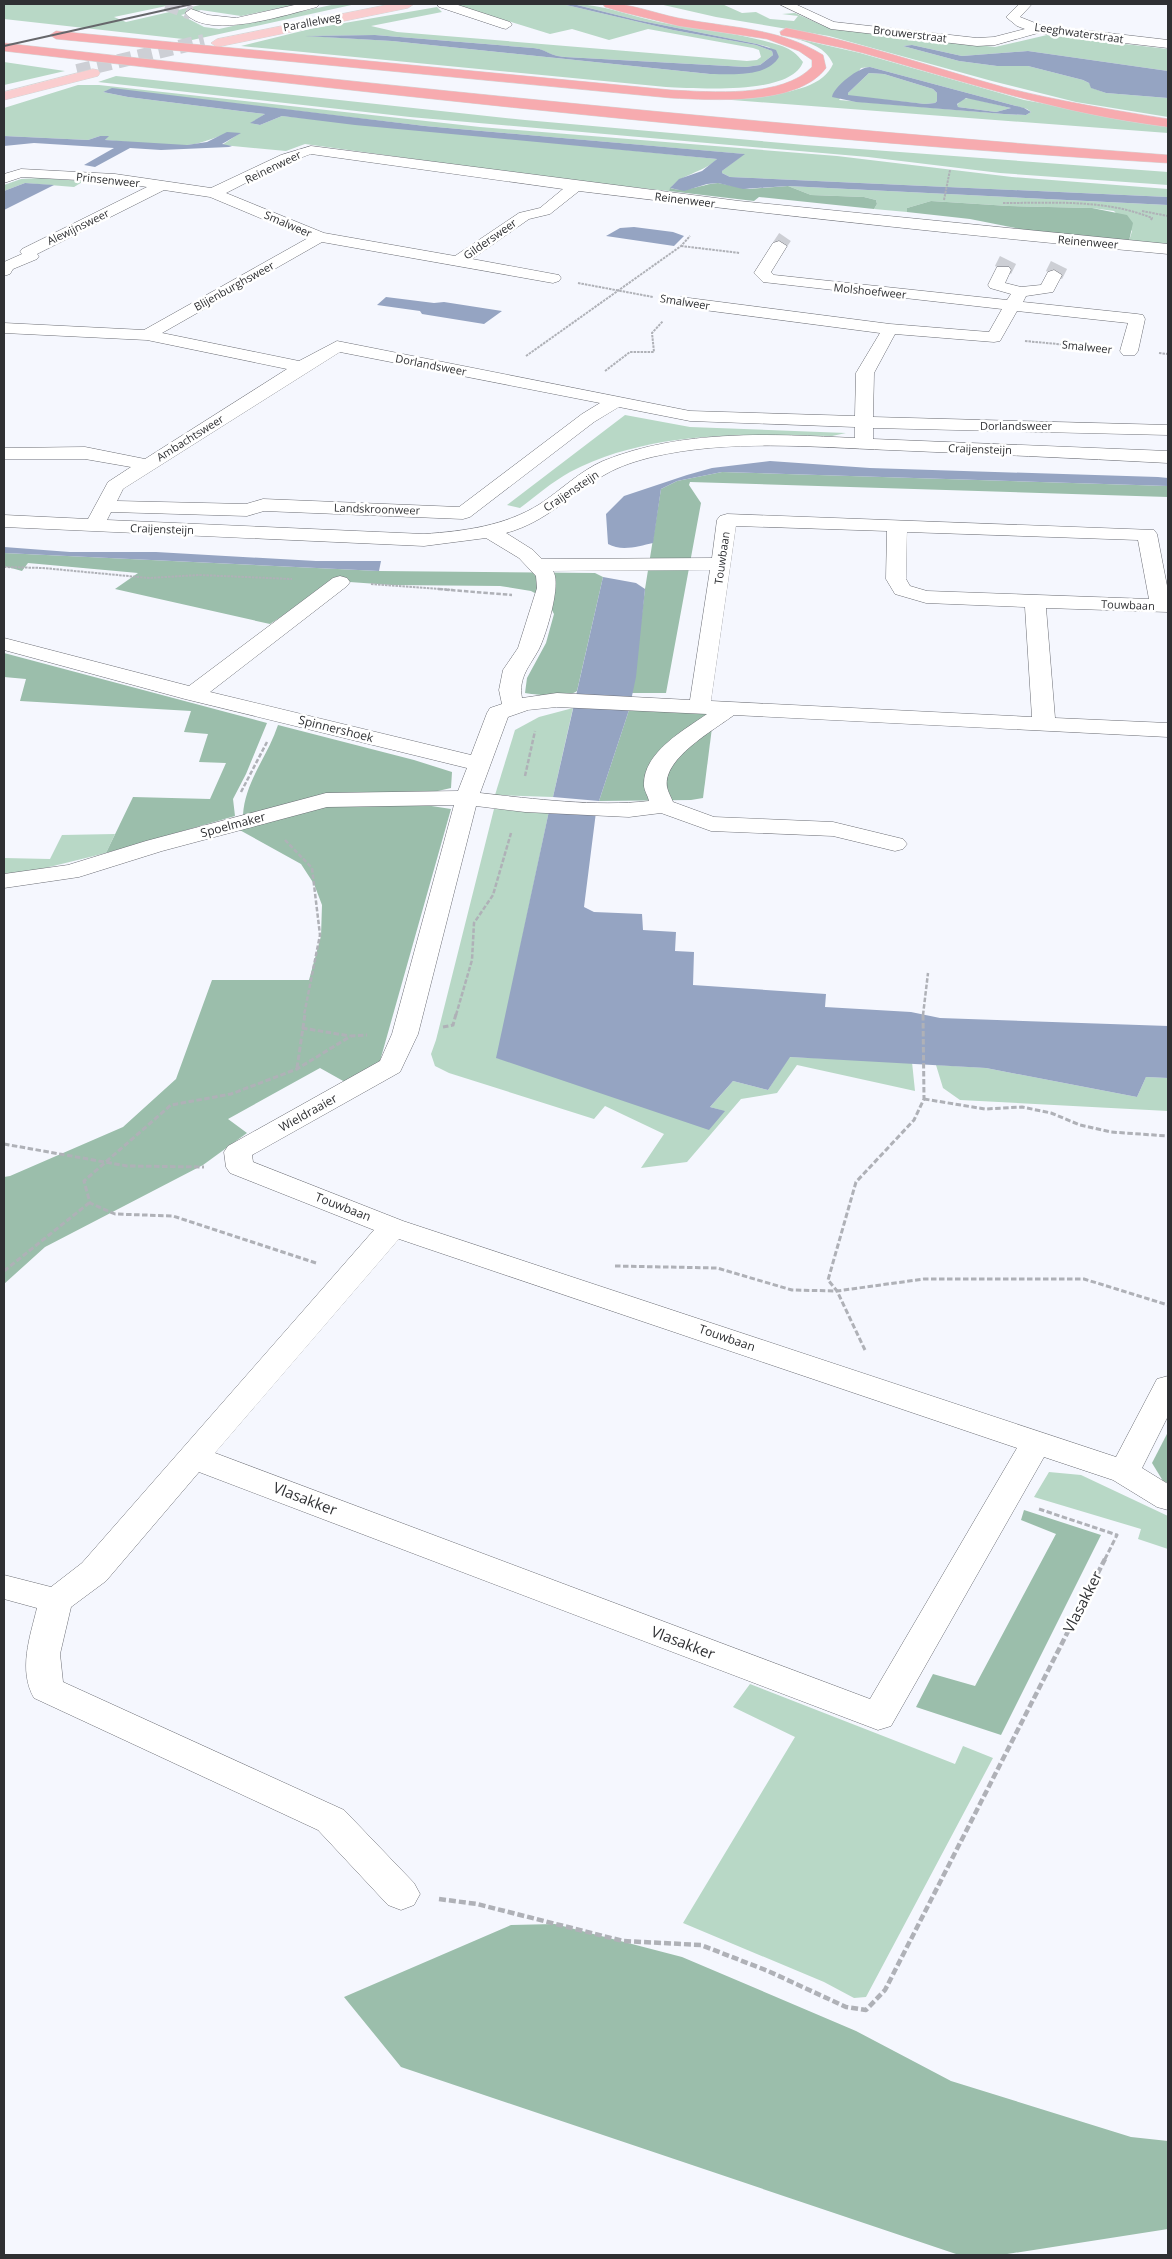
<svg xmlns="http://www.w3.org/2000/svg" width="1172" height="2259" viewBox="0 0 1172 2259" font-family="'Open Sans',sans-serif">
  <style>
    .green { fill: #b8d8c6; fill-rule: evenodd }
    .forest { fill: #9bbeab }
    .water { fill: #95a4c2; fill-rule: evenodd }
    .lines { fill: none; stroke-linecap: round; stroke-linejoin: round }
    .minor-tunnel-far1 { stroke: #cdcfd5; stroke-width: 14; stroke-dasharray: 14 7; stroke-linecap: butt }
    .minor-tunnel { stroke: #cdcfd5; stroke-width: 18; stroke-dasharray: 18 9; stroke-linecap: butt }
    .major-tunnel { stroke: #cdcfd5; stroke-width: 14; stroke-dasharray: 14 7; stroke-linecap: butt }
    .minor-casing { stroke: #6d6f76; stroke-width: 1 }
    .major-casing { stroke: #d5d6d6; stroke-width: 1 }
    .highway-casing { stroke: #d5d6d6; stroke-width: 1 }
    .path-far3 { stroke: #afb1b7; stroke-width: 2; stroke-dasharray: 2.5 1; stroke-linecap: butt }
    .path-far2 { stroke: #afb1b7; stroke-width: 2.5; stroke-dasharray: 4.5 2; stroke-linecap: butt }
    .path-far1 { stroke: #afb1b7; stroke-width: 3; stroke-dasharray: 5.5 2.5; stroke-linecap: butt }
    .path { stroke: #afb1b7; stroke-width: 4.5; stroke-dasharray: 7 3; stroke-linecap: butt }
    .minor { fill: #fff; fill-rule: evenodd }
    .major { fill: #facdcf; fill-rule: evenodd }
    .highway { fill: #f7abaf; fill-rule: evenodd }
    .rail { stroke: #66676b; stroke-width: 2 }
    .labels { text-anchor: middle; stroke-width: 5; stroke-linejoin: round; paint-order: stroke }
    .far-street-label { font-size: 11px; fill: #2f3033; stroke: #fff }
    .street-label { font-size: 12px; fill: #2f3033; stroke: #fff }
    .near-street-label { font-size: 15px; fill: #2f3033; stroke: #fff }
  </style>
  <rect width="100%" height="100%" fill="#f5f7fe"/>
  <g class="green">
    <path d="M4,4H176L114,17L126,22L204,4H300L241,16L201,10L181,15L204,27L219,29L336,4H356L192,40L4,19Z"/>
    <path d="M453,4H562L673,30L756,45L772,51L773,55L760,65L746,67L565,57C549,56 545,49 533,48L375,35L308,36L392,41L710,74L750,73L779,57L769,47L757,44L637,20L573,4C601,4 631,16 659,22C699,30 743,33 782,46C792,50 797,54 803,62C791,96 696,88 666,87L241,46L310,29L437,7L442,12L371,26L397,32L747,61L757,60L761,57L759,50L753,48L648,29L609,40L572,29L550,34Z"/>
    <path d="M659,4H722L742,13L756,12L770,19L794,21L798,16L782,14L795,13L826,27L995,47L1047,35L1168,49V71L1028,51L962,56L912,45L903,46L959,61L997,66H1028L1083,80L1089,83L1092,88L1106,93L1168,98V117L1076,102L992,81L829,36L716,17Z"/>
    <path d="M794,38L860,53L1024,100L1168,126V133L706,98C739,96 818,100 833,64C826,47 809,43 794,38ZM870,67L1027,109L1031,112L1026,115L1004,114L839,100L861,68Z"/>
    <path d="M4,62L65,71L4,85Z"/>
    <path d="M869,73L884,74L933,89L937,93V101L935,103L925,104L848,96V93Z"/>
    <path d="M116,76L525,120L805,145L1168,172V185L1000,173L868,157L410,117L98,82Z"/>
    <path d="M78,85H99L480,127L837,156L1012,177L1168,189V197L730,177L722,173V171L744,154L425,126L112,89L103,92L128,97L265,114L251,123L260,125L282,116L717,159C704,173 678,174 669,191L574,181L305,144L286,151L222,145L240,133C221,132 206,144 187,145C160,147 132,142 105,140L108,136H100L88,140L4,136V108Z"/>
    <path d="M969,98L1011,108L996,112L958,107L957,105L962,99Z"/>
    <path d="M40,178L84,181L74,187L25,183L4,191V185L21,179Z"/>
    <path d="M788,186L1168,205V244L1129,241L1132,231L1114,211L1092,208L1009,206L931,201L907,208V212L874,209L877,204L876,200L864,197L811,195Z"/>
    <path d="M625,415L690,427L846,433L832,436C744,434 650,430 570,472C552,482 536,496 520,508L507,505Z"/>
    <path d="M573,708L553,797L495,795L515,730L539,717Z"/>
    <path d="M494,809L549,811L497,1058L724,1111L710,1107L733,1081L768,1090L789,1057L912,1062L915,1091L797,1065L777,1093L741,1099L687,1162L641,1168L664,1134L605,1106L594,1119L449,1073L435,1066L431,1054L436,1040Z"/>
    <path d="M115,834L106,853L37,870L4,874V858L50,859L62,835Z"/>
    <path d="M936,1065L986,1068L1137,1097L1146,1077L1168,1078V1111L960,1100L943,1088Z"/>
    <path d="M1049,1472L1081,1475L1168,1516V1549L1138,1539L1141,1529L1034,1497Z"/>
    <path d="M750,1684L955,1764L963,1746L993,1758L866,1997L854,1998L824,1982L683,1923L795,1737L733,1707Z"/>
  </g>
  <g class="forest">
    <path d="M718,183L749,189L788,186L811,195L864,197L876,200L877,204L874,209L759,197L754,201L669,191L670,188C687,193 702,184 718,183Z"/>
    <path d="M931,201L1009,206L1092,208L1127,215L1133,223L1129,241L1040,233L970,219L907,212V208Z"/>
    <path d="M722,472L1168,486V497L690,482L689,485L701,503L666,693H632L645,589L661,489L677,481Z"/>
    <path d="M4,553L379,571L595,573L603,577L577,691C566,699 539,695 525,693L527,678L546,643L554,614L546,599L531,591L500,586L391,585L336,581L270,624L115,589L138,573L28,563L22,571L4,566Z"/>
    <path d="M4,653L267,723L246,774L233,799L235,816L106,853L133,797L210,799L226,763L199,762L208,734L184,732L191,711L20,701L26,679L4,677Z"/>
    <path d="M629,710L714,712L703,798L691,800L599,801Z"/>
    <path d="M278,725L414,760L452,772L451,788L429,793L310,799L243,815C245,781 268,756 278,725Z"/>
    <path d="M335,804L425,805L451,809L380,1061L345,1082L320,1068L228,1119L247,1133L203,1165L45,1247L4,1284V1177L10,1176L123,1127L176,1079L212,980H309L321,936L322,905L314,884L301,864L236,828Z"/>
    <path d="M1168,1432V1483L1163,1481L1152,1463Z"/>
    <path d="M1024,1510L1101,1535L1001,1735L916,1707L933,1674L975,1686L1056,1534L1021,1520Z"/>
    <path d="M555,1924L682,1957L856,2031L951,2081L1131,2137L1168,2141V2229L1001,2255H959L401,2067L344,1997L511,1925Z"/>
  </g>
  <g class="water">
    <path d="M562,4H573L637,20L757,44L776,50L779,57C766,78 731,74 710,74L392,41L305,36L375,35L533,48C546,49 549,56 565,57L746,67L760,65L773,55L772,51L756,45L673,30Z"/>
    <path d="M912,45L962,56L1028,51L1168,71V98L1106,93L1091,88L1089,83L1083,80L1028,66H997L959,61L903,46Z"/>
    <path d="M870,67L1024,108L1031,112L1026,115L1004,114L856,102L832,97C834,86 859,67 870,67ZM869,73L884,74L933,89L937,93V101L935,103L925,104L848,95V93ZM966,98L1011,108L996,112L958,107L957,104Z"/>
    <path d="M112,88L425,126L745,154L722,171V173L730,177L1168,197V205L788,186L743,189L718,183L707,184L684,191L670,188L679,179L702,171L717,159L355,125L282,116L260,125L250,123L265,114L128,97L103,92Z"/>
    <path d="M227,132L241,133L222,144L232,146L229,147L161,150L130,148L95,167L84,165L114,148L34,143L4,146V136L88,140L100,136H109L105,140L187,145L207,142Z"/>
    <path d="M25,183L54,185L4,210V191Z"/>
    <path d="M634,227L673,232L684,236L674,246L606,236L620,228Z"/>
    <path d="M386,297L434,303L444,302L502,311L484,324L422,314L420,311L377,305Z"/>
    <path d="M770,461L870,468L1158,477L1168,478V486L722,472L677,481L661,489L653,543C639,546 622,552 608,544L606,514L624,496L687,475L712,468Z"/>
    <path d="M4,547L70,552H156L316,561H381L379,571L4,553Z"/>
    <path d="M603,577L636,583L645,589L636,677L629,710L599,801L553,797Z"/>
    <path d="M549,811L596,812L584,907L594,912L642,914L643,930L676,932L675,951L694,952L693,985L826,994L825,1007L911,1012L940,1018L1168,1026V1078L1146,1077L1137,1097L986,1068L790,1057L768,1090L733,1081L710,1107L725,1111L709,1130L496,1058Z"/>
  </g>
  <g class="lines">
    <g class="minor-tunnel-far1">
      <path d="M166,4L191,13"/>
      <path d="M779,246L785,237"/>
    </g>
    <g class="minor-tunnel">
      <path d="M1003,270L1008,260"/>
      <path d="M1054,275L1059,265"/>
    </g>
    <path class="major-tunnel" d="M77,71L204,41"/>
    <g class="minor-casing">
      <g id="minor">
        <path d="M299,4H319L317,7C288,14 208,41 185,13L191,9L208,15L236,18Z"/>
        <path d="M437,4H455L510,22L512,25L506,29L502,28L439,7Z"/>
        <path d="M779,4H795L834,22L977,38L994,37L1025,29L1017,26L1006,17L1019,4H1032L1020,17L1040,25L1168,40V48L1038,33L995,45L977,46L831,29Z"/>
        <path d="M311,146L739,201L1168,244V254C971,236 775,215 579,191L550,214L529,219L472,259L559,275L561,278L559,281L553,283L322,242L162,333L299,361L337,341L690,411L855,416L856,373L880,333L681,307L673,302L681,297L890,324L989,332L1002,309L763,282L754,273L773,243L779,241L787,246L771,272L774,275L1007,300L1011,294L990,288L988,285L997,267H1009L1011,270L1005,283L1021,287L1041,285L1048,272L1054,270L1062,275L1053,292L1026,296L1023,302L1137,314L1143,315L1145,319L1138,351L1135,355H1123L1120,351L1128,323L1017,311L1000,341L994,342L895,334L874,373L873,417L1168,425V435L873,428V439L1168,451V463C1075,458 982,454 889,450C811,447 729,439 652,457C636,461 620,466 606,474C570,494 547,522 506,533L533,550L542,559L712,558L717,520L720,516L727,514L1154,530L1157,534L1168,591V612L1046,608L1055,718L1168,723V737L734,715C714,730 662,759 667,787C668,792 671,797 673,802L714,817L833,822L903,839L907,844L903,849L895,851L833,836L711,831L661,813L629,817L525,812L476,806L418,1034L400,1072L252,1155L253,1162L403,1221L1116,1457L1157,1379L1168,1376V1416L1142,1468L1168,1484V1510L1157,1507L1113,1480L1044,1457L891,1726L878,1730L199,1472L106,1581L71,1607L60,1654L63,1682L344,1810L414,1883L420,1894L414,1905L401,1910L388,1905L318,1830L34,1698C18,1670 30,1637 37,1608L4,1599V1575L51,1587L82,1563L374,1230L230,1173L226,1167L224,1152L228,1146L380,1061L392,1034L454,805L327,807L162,851L79,877L4,888V874L68,865L146,841L326,793L458,791L467,768L185,699L4,650V638L189,686L333,578L340,576L347,578L350,582L347,586L210,692L471,755L487,713L490,708L502,704L499,690L503,670L518,648L537,588L536,576L519,558L486,538L424,546L4,527V515L88,519L108,482L131,467L85,459H4V448L85,447L145,459L287,369L147,340L4,333V323L144,330L308,238L210,197L164,190L37,254L39,256L37,259L13,269L10,274L4,276V262L22,254L20,252L22,249L147,187L115,182L22,177L4,183V174L21,169L115,174L211,188L281,155ZM311,154L563,189L540,208L519,213L455,256L324,233L226,193L279,166ZM340,352L600,403L582,414L459,507L263,499L246,504L117,501L123,489ZM619,407L690,421L855,427V438C771,434 682,429 603,461C580,471 561,490 540,504C505,526 465,531 424,534L107,520L111,512L247,516L264,511L463,519L470,517L594,422ZM736,526L887,531L886,579L895,594L926,603L1025,607L1032,717L711,701ZM907,532L1138,540L1149,599L927,591L910,586L906,579ZM710,570L690,700L557,693L522,698C518,677 530,666 539,649C546,635 562,583 553,571ZM557,707L707,714C684,730 642,753 644,786C644,790 648,796 649,801C596,807 534,799 480,793L508,717L528,710ZM399,1239L1017,1448L870,1699L215,1453Z"/>
      </g>
    </g>
    <g class="major-casing">
      <g id="major">
        <path d="M391,4H414L408,8L217,47L211,43L217,39Z"/>
        <path d="M93,69L98,70L100,73L98,76L4,100V92Z"/>
      </g>
    </g>
    <g class="highway-casing">
      <g id="highway">
        <path d="M603,4C628,2 653,13 678,18C728,28 778,27 823,55L826,68C798,106 713,100 671,98L56,39L50,35L56,31L671,90C711,92 783,98 812,67V60L799,51L767,39L679,26L622,12L605,7Z"/>
        <path d="M786,28C860,42 931,67 1003,87C1058,101 1113,110 1168,119V127C1063,114 964,82 863,53C836,46 809,41 781,35L780,32Z"/>
        <path d="M4,43C391,87 779,126 1168,155V163C779,140 391,95 4,51Z"/>
      </g>
    </g>
    <g class="path-far3">
      <path d="M944,200L950,170"/>
      <path d="M1003,203C1053,203 1105,199 1152,218L1151,220"/>
      <path d="M1142,211L1168,216"/>
      <path d="M681,246L740,253"/>
      <path d="M578,283L653,297"/>
      <path d="M1025,341L1100,348"/>
      <path d="M1159,353L1168,354"/>
      <path d="M526,356L681,246L690,236"/>
      <path d="M605,371L630,352H654L652,333L663,321"/>
      <path d="M4,567L43,568L149,578L199,575L292,579"/>
      <path d="M371,584L454,590"/>
    </g>
    <g class="path-far2">
      <path d="M438,589L512,595"/>
      <path d="M525,776L535,731"/>
      <path d="M241,792L267,742"/>
      <path d="M285,840L312,868L320,935L304,1015"/>
      <path d="M456,1015L472,960L474,923L493,895L511,833"/>
      <path d="M923,1015L928,973"/>
    </g>
    <g class="path-far1">
      <path d="M443,1027L453,1025L456,1014"/>
      <path d="M302,1028L350,1036"/>
      <path d="M297,1068L305,1014"/>
      <path d="M924,1099L985,1109L1022,1107L1051,1113L1080,1125L1111,1132L1168,1136"/>
      <path d="M4,1144L127,1166L204,1167"/>
      <path d="M316,1263L173,1216L115,1214L90,1203L84,1181L171,1105L231,1094L297,1069L351,1036L367,1035"/>
      <path d="M615,1266L717,1268L792,1290L837,1291L924,1279H1084L1168,1305"/>
      <path d="M4,1271L89,1203"/>
      <path d="M865,1350L837,1291L828,1280L856,1182L914,1120L924,1099L923,1014"/>
      <path d="M1039,1509L1117,1535L1104,1561"/>
    </g>
    <path class="path" d="M439,1899L477,1904L623,1941L701,1945L768,1971L846,2007L866,2010L885,1990L1105,1559"/>
    <use href="#minor" class="minor"/>
    <use href="#major" class="major"/>
    <use href="#highway" class="highway"/>
    <path class="rail" d="M4,46L192,4"/>
  </g>
  <g class="labels">
    <g class="far-street-label">
      <text transform="translate(312 22) rotate(-11)" y="4">Parallelweg</text>
      <text transform="translate(1079 33) rotate(8)" y="4">Leeghwaterstraat</text>
      <text transform="translate(910 34) rotate(7)" y="4">Brouwerstraat</text>
      <text transform="translate(273 167) rotate(-26)" y="4">Reinenweer</text>
      <text transform="translate(108 180) rotate(6)" y="4">Prinsenweer</text>
      <text transform="translate(685 200) rotate(7)" y="4">Reinenweer</text>
      <text transform="translate(288 224) rotate(23)" y="4">Smalweer</text>
      <text transform="translate(78 227) rotate(-26)" y="4">Alewijnsweer</text>
      <text transform="translate(490 239) rotate(-35)" y="4">Gildersweer</text>
      <text transform="translate(1088 242) rotate(5)" y="4">Reinenweer</text>
      <text transform="translate(234 286) rotate(-29)" y="4">Blijenburghsweer</text>
      <text transform="translate(870 291) rotate(6)" y="4">Molshoefweer</text>
      <text transform="translate(685 302) rotate(9)" y="4">Smalweer</text>
      <text transform="translate(1087 347) rotate(6)" y="4">Smalweer</text>
      <text transform="translate(431 365) rotate(11)" y="4">Dorlandsweer</text>
      <text x="1016" y="430">Dorlandsweer</text>
      <text transform="translate(190 438) rotate(-32)" y="4">Ambachtsweer</text>
      <text transform="translate(980 449) rotate(2)" y="4">Craijensteijn</text>
      <text transform="translate(571 491) rotate(-34)" y="4">Craijensteijn</text>
      <text transform="translate(377 509) rotate(2)" y="4">Landskroonweer</text>
      <text transform="translate(162 529) rotate(2)" y="4">Craijensteijn</text>
      <text transform="translate(722 558) rotate(-82)" y="4">Touwbaan</text>
      <text transform="translate(1128 605) rotate(2)" y="4">Touwbaan</text>
    </g>
    <g class="street-label">
      <text transform="translate(336 729) rotate(14)" y="4">Spinnershoek</text>
      <text transform="translate(233 825) rotate(-15)" y="4">Spoelmaker</text>
      <text transform="translate(308 1113) rotate(-29)" y="4">Wieldraaier</text>
      <text transform="translate(343 1207) rotate(21)" y="4">Touwbaan</text>
      <text transform="translate(727 1338) rotate(19)" y="4">Touwbaan</text>
    </g>
    <g class="near-street-label">
      <text transform="translate(305 1499) rotate(21)" y="5">Vlasakker</text>
      <text transform="translate(1083 1602) rotate(-63)" y="5">Vlasakker</text>
      <text transform="translate(683 1643) rotate(21)" y="5">Vlasakker</text>
    </g>
  </g>
  <rect width="1172" height="2259" fill="none" stroke="#2f3033" stroke-width="10"/>
</svg>
